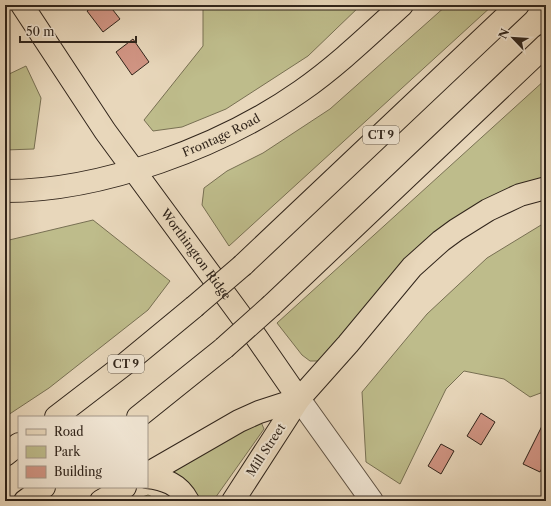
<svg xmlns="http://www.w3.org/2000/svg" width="551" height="506" viewBox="0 0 551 506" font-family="'Libre Caslon Text',serif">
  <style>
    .green { fill: #bebc8b; stroke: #787053 }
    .building { fill: #d19584; stroke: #31251b }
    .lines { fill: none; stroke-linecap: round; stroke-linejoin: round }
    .minor-casing { stroke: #5f5243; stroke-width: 24 }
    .major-casing { stroke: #31251b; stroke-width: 24 }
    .highway-casing { stroke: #31251b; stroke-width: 24 }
    .minor { stroke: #f0e5d3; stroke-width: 22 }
    .major { stroke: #e8d7bb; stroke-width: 22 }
    .highway { stroke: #e8d7bb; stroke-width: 22 }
    .highway-bridge-casing { stroke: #31251b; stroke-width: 24; stroke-linecap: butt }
    .highway-bridge { stroke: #e8d7bb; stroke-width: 22 }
    .labels { text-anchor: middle; stroke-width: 4; stroke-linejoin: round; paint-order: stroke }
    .shield { fill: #f0e5d3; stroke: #6a5f52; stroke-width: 1 }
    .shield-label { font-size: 11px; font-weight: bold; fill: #31251b }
    .street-label { font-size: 12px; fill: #31251b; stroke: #f0e5d3 }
  </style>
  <rect width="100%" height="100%" fill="#e8d7bb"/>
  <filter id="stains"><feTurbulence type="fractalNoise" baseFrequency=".005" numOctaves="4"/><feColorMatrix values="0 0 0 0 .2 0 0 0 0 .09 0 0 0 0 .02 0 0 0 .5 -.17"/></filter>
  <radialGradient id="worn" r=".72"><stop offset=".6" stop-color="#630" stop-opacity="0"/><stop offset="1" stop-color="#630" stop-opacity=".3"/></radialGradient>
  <g class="green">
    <path d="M203,5H361L308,56L226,109L182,127L153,131L144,120L203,46Z"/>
    <path d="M447,5H493L229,246L202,205L204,188L227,171L263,153L330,109Z"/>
    <path d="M26,66L41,98L34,149L5,150V76Z"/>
    <path d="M546,79V182L482,206L320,361H310L302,355L277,323Z"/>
    <path d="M93,220L170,281L148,310L49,388L5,417V241Z"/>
    <path d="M546,222V391L530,397L504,379L464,371L446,389L400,484L366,462L362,392L427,314L487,258Z"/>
    <path d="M261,422L264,429L213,501H198L168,475L251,424Z"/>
    <path d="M148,495L162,501H131Z"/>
  </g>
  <g class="building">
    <path d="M95,5H109L120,19L103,32L87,11Z"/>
    <path d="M133,39L149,62L132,75L116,52Z"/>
    <path d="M481,413L495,422L481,445L467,436Z"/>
    <path d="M546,418V460L540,472L523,464Z"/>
    <path d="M441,444L454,451L441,474L428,466Z"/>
  </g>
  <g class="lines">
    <g class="minor-casing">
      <path id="minor" d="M299,399L372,501"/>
    </g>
    <g class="major-casing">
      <g id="major">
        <path id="s1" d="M22,5L105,131L252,331L299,399L233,501"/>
        <path id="s2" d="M5,191C102,191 221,147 301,91C337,66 369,35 402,5"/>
      </g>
    </g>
    <g class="highway-casing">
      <g id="highway">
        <path d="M243,265L518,5"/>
        <path d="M272,305L546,45"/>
        <path d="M56,417L125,364L194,307"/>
        <path d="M138,417L224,348"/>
        <path d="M5,455L19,444"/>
        <path d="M147,474L239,421L259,412L299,399L348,344L412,267L441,241L456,230L488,210L520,195L546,188"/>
        <path d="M147,477C165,479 179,484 188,501"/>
        <path d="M25,501L44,487"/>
        <path d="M101,501L125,487"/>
      </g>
    </g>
    <use href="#minor" class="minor"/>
    <use href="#major" class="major"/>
    <use href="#highway" class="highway"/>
    <g class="highway-bridge-casing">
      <g id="highway-bridge">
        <path d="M194,307L243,265"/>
        <path d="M224,348L272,305"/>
      </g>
    </g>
    <use href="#highway-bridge" class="highway-bridge"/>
  </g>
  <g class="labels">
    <g class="shield">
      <rect x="363" y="126" width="36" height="18" rx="3"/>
      <rect x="108" y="355" width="36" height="18" rx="3"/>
    </g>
    <g class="shield-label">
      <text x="381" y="139">CT 9</text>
      <text x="126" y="368">CT 9</text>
    </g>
    <g class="street-label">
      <text dy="4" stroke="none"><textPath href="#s2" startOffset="225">Frontage Road</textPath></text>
      <text dy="4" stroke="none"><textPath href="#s1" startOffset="304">Worthington Ridge</textPath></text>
      <text transform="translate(266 450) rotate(-57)" y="4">Mill Street</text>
    </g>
  </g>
  <rect width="551" height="506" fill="none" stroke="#e8d7bb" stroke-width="20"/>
  <rect x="6" y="6" width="539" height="494" fill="none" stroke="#31251b" stroke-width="2"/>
  <rect x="10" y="10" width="531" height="486" fill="none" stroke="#31251b"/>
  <rect x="18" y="416" width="130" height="72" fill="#f0e5d3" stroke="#a49889"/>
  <rect x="26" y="429" width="20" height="6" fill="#e8d7bb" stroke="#a49889"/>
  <text x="54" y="436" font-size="12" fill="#31251b">Road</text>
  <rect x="26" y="446" width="20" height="12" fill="#bebc8b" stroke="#a49889"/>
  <text x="54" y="456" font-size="12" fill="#31251b">Park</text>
  <rect x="26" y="466" width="20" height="12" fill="#d19584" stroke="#a49889"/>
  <text x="54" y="476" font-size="12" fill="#31251b">Building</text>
  <g transform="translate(513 38) rotate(295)" stroke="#f0e5d3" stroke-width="3" paint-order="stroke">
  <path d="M0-3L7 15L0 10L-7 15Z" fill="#31251b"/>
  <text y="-6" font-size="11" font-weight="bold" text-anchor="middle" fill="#31251b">N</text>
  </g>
  <path d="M20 36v6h116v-6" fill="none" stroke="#31251b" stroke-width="2"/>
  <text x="26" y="36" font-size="12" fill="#31251b" stroke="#f0e5d3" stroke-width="3" paint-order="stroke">50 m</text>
  <rect width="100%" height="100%" filter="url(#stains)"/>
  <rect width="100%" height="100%" fill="url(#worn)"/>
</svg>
